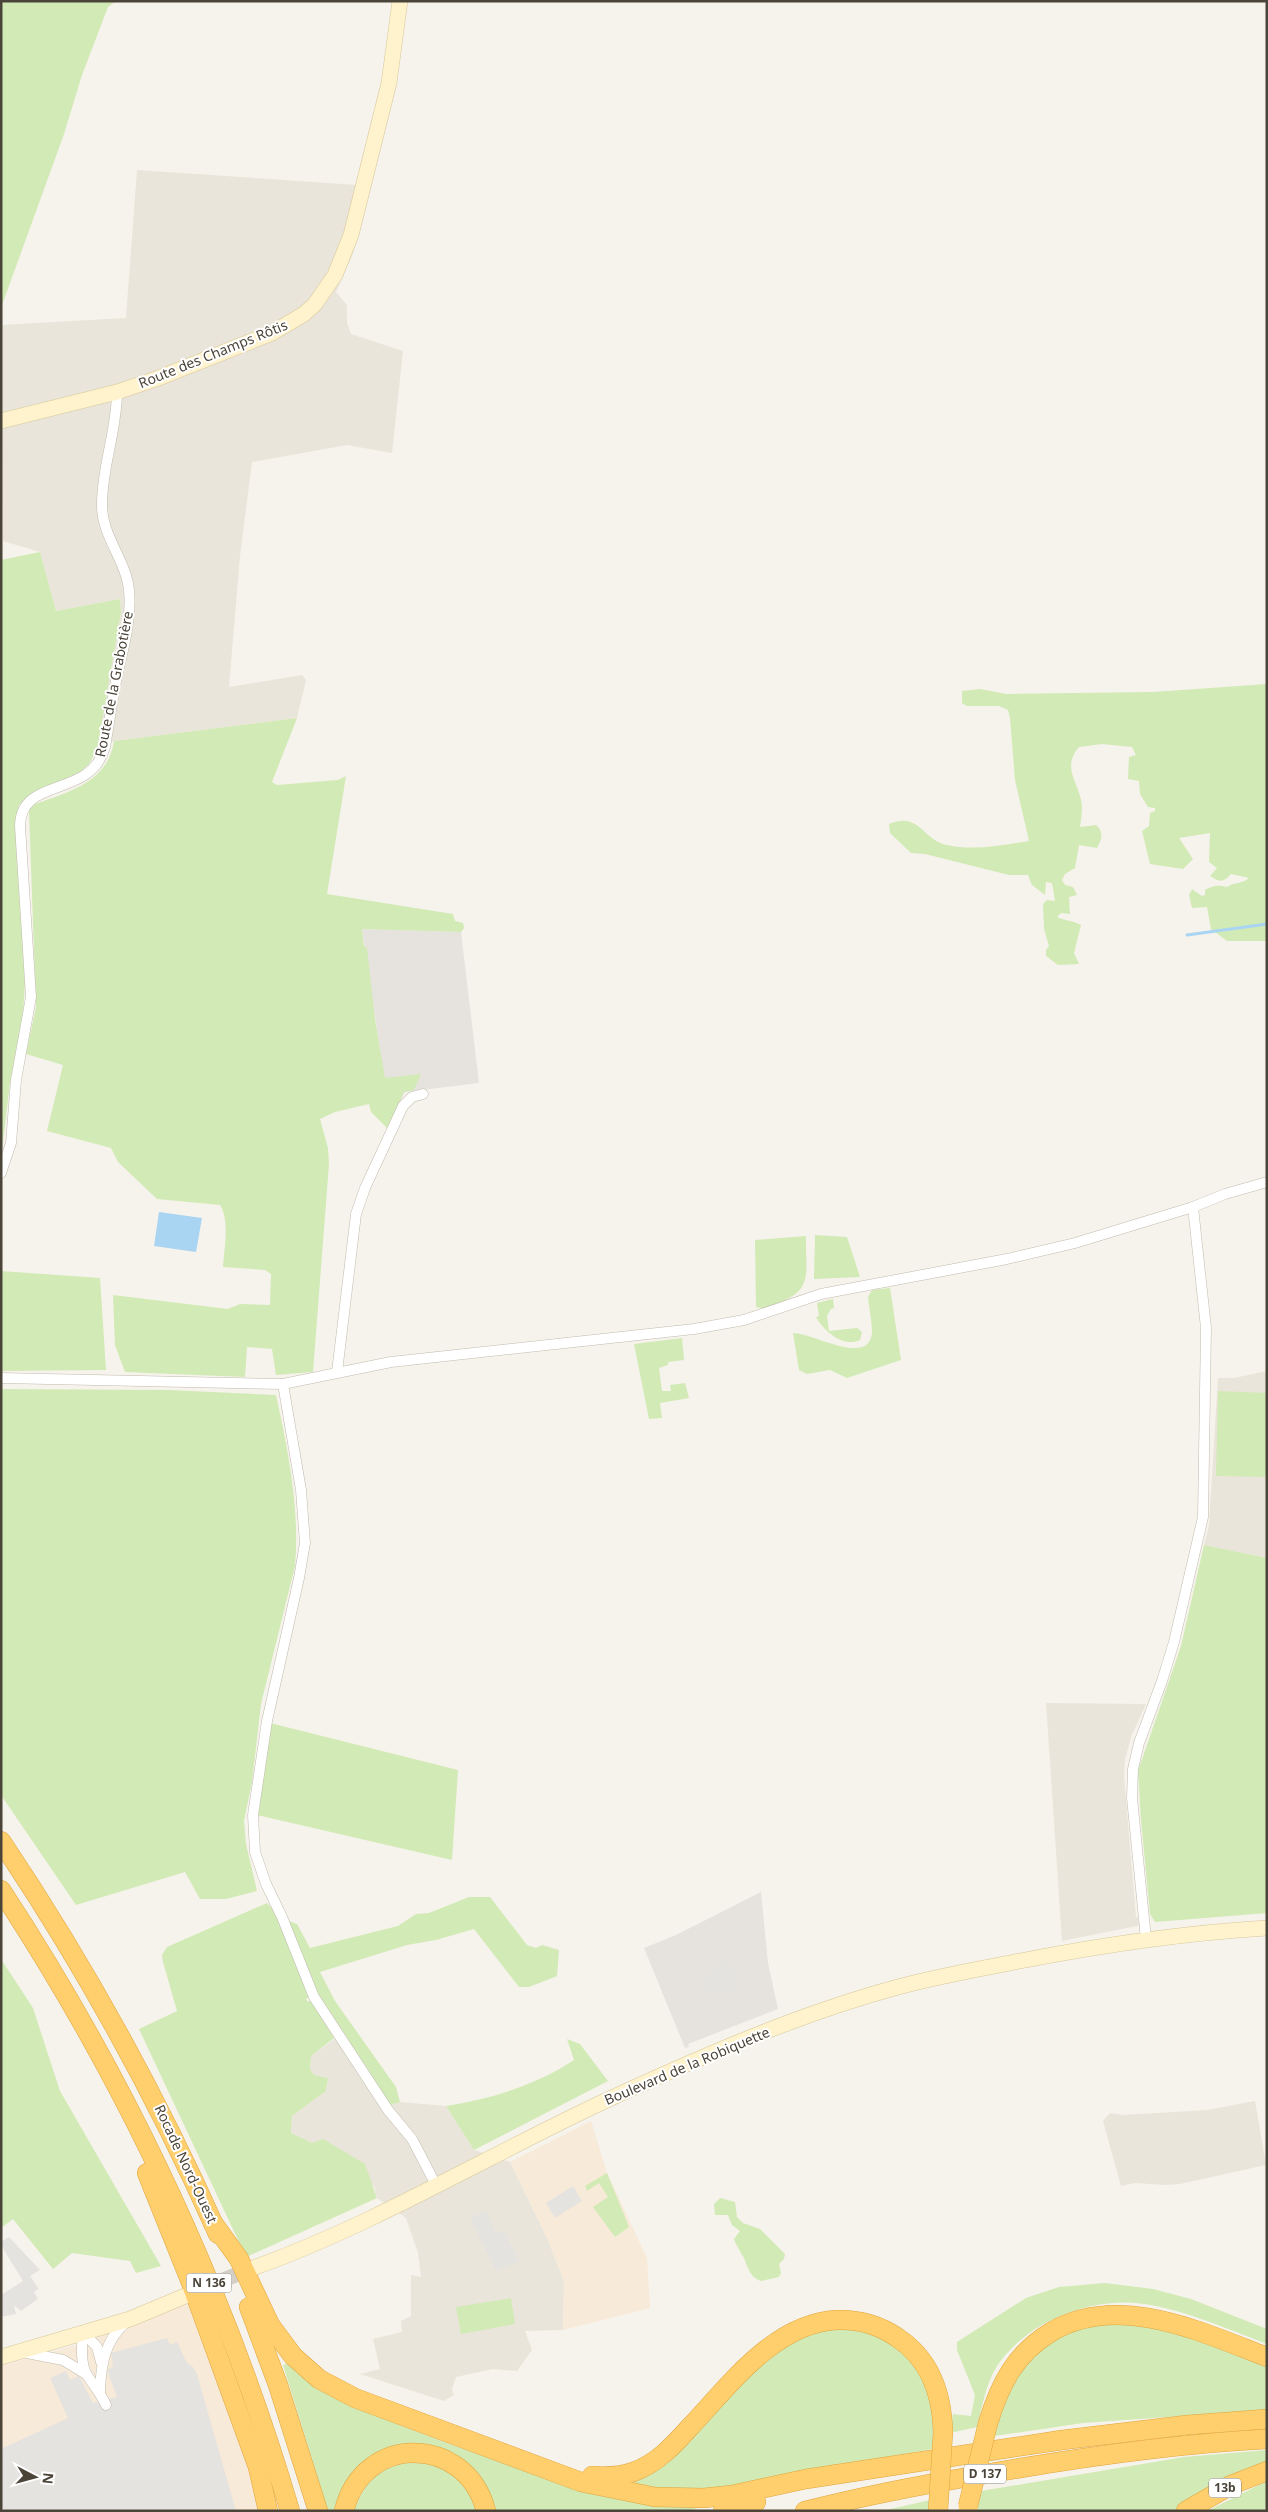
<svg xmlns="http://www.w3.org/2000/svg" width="1268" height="2512" viewBox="0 0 1268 2512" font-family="'Noto Sans',sans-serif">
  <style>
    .residential { fill: #eae5da }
    .commercial { fill: #f7ead8 }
    .industrial { fill: #e6e2dd }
    .green { fill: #d2eab5 }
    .parking { fill: #e5e3e0 }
    .water { fill: #a9d4f2 }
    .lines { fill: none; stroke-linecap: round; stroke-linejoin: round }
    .stream { stroke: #a9d4f2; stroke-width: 3 }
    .secondary-tunnel { stroke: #d4d0c8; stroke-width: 15; stroke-dasharray: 15 8; stroke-linecap: butt }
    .street-casing { stroke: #c2bbae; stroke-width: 11 }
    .secondary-casing { stroke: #d6c79b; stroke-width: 16 }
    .highway-casing { stroke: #e0a43c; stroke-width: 20 }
    .street { stroke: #fff; stroke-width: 10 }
    .secondary { stroke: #fff3cd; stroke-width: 15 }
    .highway { stroke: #ffcf6e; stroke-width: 19 }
    .highway-bridge-casing { stroke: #e0a43c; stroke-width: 20; stroke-linecap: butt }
    .highway-bridge { stroke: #ffcf6e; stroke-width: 19 }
    .labels { text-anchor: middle; stroke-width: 4; stroke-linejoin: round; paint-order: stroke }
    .shield { fill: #fff; stroke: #817c74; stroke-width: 1 }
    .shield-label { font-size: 12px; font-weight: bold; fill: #4b4439 }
    .street-label { font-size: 14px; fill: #4b4439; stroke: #fff }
  </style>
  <rect width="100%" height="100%" fill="#f6f3ec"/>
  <g class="residential">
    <path d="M137,170L357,185L370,188L353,254L336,292L347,305V323L351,334L403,351L392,453L347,445L252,462L240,556L229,687L302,675L306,680L297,718L114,741L97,750L121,612L120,599L56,611L40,552L3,541L1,325L126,318Z"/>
    <path d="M1267,1371V1558L1204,1545L1209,1525L1218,1378H1234Z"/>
    <path d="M1046,1703L1146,1704L1131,1737L1125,1760L1124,1777L1136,1917H1138L1139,1925L1137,1926L1062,1941Z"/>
    <path d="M340,2035L390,2105L400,2102L446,2106L474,2150L510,2162L547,2238L564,2281L563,2330L525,2331L532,2350L517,2371L493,2369L456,2377L452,2389L454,2395L444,2401L360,2374L380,2369L373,2339L402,2332L401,2321L411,2316V2275L421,2277L418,2253L406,2218L377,2198L374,2186L312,2143L291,2133L292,2116L326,2091L328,2078L314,2075L310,2069L311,2056Z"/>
    <path d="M1255,2101L1266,2165L1180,2184L1165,2185L1135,2183L1121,2186L1103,2121L1110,2113L1123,2115L1207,2110Z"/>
  </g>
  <g class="commercial">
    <path d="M591,2121L607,2173L647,2258L650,2308L563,2330L564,2281L547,2238L510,2162Z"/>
    <path d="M190,2300L252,2469L262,2511H1V2366L86,2342Z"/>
  </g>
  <g class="industrial">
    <path d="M362,929L461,932L479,1083L405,1092L393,1116L388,1103Z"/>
    <path d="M761,1892L768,1963L778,2009L688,2044L689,2047L685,2048L644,1948L676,1935Z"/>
  </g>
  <g class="green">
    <path d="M1,1H116L108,7L82,75L64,134L1,308Z"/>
    <path d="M40,552L56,611L120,599L121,612L97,750L89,764L80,772L41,790L25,799L19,805L17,823L19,882L25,984L23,1014L10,1083L1,1158V560Z"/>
    <path d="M1267,684V941H1227L1211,929L1207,907L1192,908L1189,895L1192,889L1202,896L1205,895V890C1214,885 1218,885 1227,887C1234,882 1242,884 1249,878L1231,874C1223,883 1220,882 1210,876L1217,868L1209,862L1210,833L1179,838L1193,859L1183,869L1150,864L1142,831L1149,826L1150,813L1155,811V808L1148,807L1140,794L1139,781L1128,779L1129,757L1136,755L1132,747L1102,744L1079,747C1060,769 1081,784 1082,807C1082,813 1081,820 1080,827L1096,825C1104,832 1102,839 1097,848L1079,845L1075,868L1065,874L1062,880L1065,885L1073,887L1077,895L1069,897L1070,914L1061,913L1057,917C1065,921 1072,920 1081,925L1074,953L1079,964L1058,965L1046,956V950L1049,946L1044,929L1043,904L1047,900L1055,901L1052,883L1046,882L1045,895L1032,885L1028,875H1009L925,854L911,853L890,833L889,824C920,811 922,840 947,845C973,851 1003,845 1029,841L1015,780L1010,718L1008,710L999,706H967L962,703V691L980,689L1006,694L1153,692Z"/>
    <path d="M297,718L272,782L277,785L338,780L346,776L327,894L453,914L455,921L463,923L464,928L461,932L362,929L364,946L367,948L375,1019L385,1078L421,1074L414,1090L404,1092L387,1128L371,1112L369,1104L335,1112L320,1119L328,1148L329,1164L313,1372L276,1375L272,1349L247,1347L245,1377L125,1372L115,1345L113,1295L228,1309L240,1304L270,1305L271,1274L265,1270L223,1267C224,1250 230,1220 220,1205L157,1199L118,1162L111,1148L47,1131L63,1065L26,1054L36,1007L29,811L32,805C66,793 108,783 114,741Z"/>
    <path d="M815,1235L847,1237L860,1277L814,1279Z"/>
    <path d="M806,1236C805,1270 815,1290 778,1303C771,1306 763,1310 756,1307L755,1240Z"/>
    <path d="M1,1271L100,1278L106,1370L1,1371Z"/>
    <path d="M890,1288L901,1360L847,1378L830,1370L807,1374L799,1370L793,1333C811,1332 870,1368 872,1332C872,1321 869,1308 868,1297L872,1290Z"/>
    <path d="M833,1299L834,1308L831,1309L827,1316L829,1331L857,1328L862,1332L860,1340C843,1348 824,1331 816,1317L819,1316L817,1303Z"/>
    <path d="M682,1338L684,1360L668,1362V1365L659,1368L662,1391H671L670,1385L685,1383L689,1398L660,1403L662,1418L649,1419L634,1344Z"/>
    <path d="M1,1389L169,1390L276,1395C288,1450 300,1509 295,1566L261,1704L252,1782L244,1821L246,1844L257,1891L226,1899H200L185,1872L76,1905L1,1795Z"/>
    <path d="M1218,1391L1267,1393V1477L1216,1476Z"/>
    <path d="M1204,1545L1267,1558V1913L1155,1922L1150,1914L1141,1820L1138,1771L1181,1646Z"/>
    <path d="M270,1723L458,1770L452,1860L257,1815Z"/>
    <path d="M469,1897H490L527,1945L536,1948L542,1945L559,1950L557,1976L529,1987H519L474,1929L436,1940L407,1945L320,1972L335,2001L396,2087L400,2102L390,2105L312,1984L289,1921L297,1924L310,1948L398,1926L416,1914L429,1913Z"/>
    <path d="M267,1903L276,1913L309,1997L306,1999L308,2002L311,2000L334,2038L311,2056L310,2069L314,2075L328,2078L326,2091L292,2116L291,2133L312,2143L323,2139L365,2164L377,2198L246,2257L139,2029L177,2011L163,1962L162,1955L167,1947Z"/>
    <path d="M1,1959L33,2008L60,2091L161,2266L136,2273L130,2261L72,2253L53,2269L13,2219L1,2228Z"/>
    <path d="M567,2039L580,2044L608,2081L474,2150L446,2106C490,2099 537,2085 574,2060Z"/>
    <path d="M607,2173L629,2227L615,2237L593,2207L608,2197L599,2183L587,2191L585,2186Z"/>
    <path d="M720,2198L735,2202L737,2217L743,2223L760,2229L785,2254L784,2259L779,2264L781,2273L779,2277L761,2281C747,2276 748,2263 741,2253C738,2247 736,2245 734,2239L740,2231L732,2225L728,2215H715L714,2204Z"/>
    <path d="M1105,2283L1153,2289L1191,2299L1267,2329V2344C1227,2329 1179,2307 1136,2303C1085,2299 1026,2323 997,2366C986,2383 982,2407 977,2427L950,2433L953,2414L971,2416L975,2395L957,2350V2342L1026,2298L1059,2287Z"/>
    <path d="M511,2298L515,2324L461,2334L456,2307Z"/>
    <path d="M1104,2322L1165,2328L1267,2364V2410L1083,2423L995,2436C1004,2393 1025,2351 1067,2333C1078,2328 1092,2326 1104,2322Z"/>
    <path d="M834,2326L873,2332L912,2359L930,2392L934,2427L932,2449L698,2492L661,2491L621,2484L751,2372L787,2343Z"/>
    <path d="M294,2362L392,2422L452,2445L578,2488L714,2503L688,2511H493L488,2494L409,2446L337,2511H328L283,2365Z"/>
    <path d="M1267,2450V2466L1178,2511H973L981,2491L1184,2457Z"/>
    <path d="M411,2459C453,2470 460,2470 478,2511H353C369,2478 375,2470 411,2459Z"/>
    <path d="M1267,2481V2511H1207Z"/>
    <path d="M930,2500L928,2511H882Z"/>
  </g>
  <g class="parking">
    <path d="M732,1959L745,1987L718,1998L715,1991L706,1994L700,1980L710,1976L707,1968Z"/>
    <path d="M573,2186L582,2201L555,2218L546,2203Z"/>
    <path d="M486,2211L496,2233L504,2230L519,2261L496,2271L470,2218Z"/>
    <path d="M9,2237L40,2270L30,2276L39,2289L34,2292L38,2299L21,2311L14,2305L16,2314L1,2317V2295L23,2281L1,2245V2242Z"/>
    <path d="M167,2338L170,2345L177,2342L187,2363L192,2366L197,2374L236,2511H1V2449L68,2418L50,2378L66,2371L70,2380L79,2376L93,2403L117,2397L107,2370L113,2367L111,2353Z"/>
  </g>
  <path class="water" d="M159,1212L202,1218L196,1252L154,1246Z"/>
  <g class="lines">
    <path class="stream" d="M1187,935L1267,924"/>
    <path class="secondary-tunnel" d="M201,2289L253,2268"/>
    <g class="street-casing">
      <g id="street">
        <path d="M1,1173L11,1143L16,1080L31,997L20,826C21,775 90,800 105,747C109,724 112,700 117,676C123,649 132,619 129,590C126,560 101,535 102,504C102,466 117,430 117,392"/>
        <path d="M337,1372L356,1214L365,1188L403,1106L412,1097L423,1094"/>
        <path d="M1,1378L283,1384L391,1362L694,1329L744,1320L821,1294L1007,1259L1075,1243L1193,1207L1225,1194L1267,1182"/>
        <path d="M283,1384L301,1490L305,1543L299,1578L267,1721L253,1815L255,1852L266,1884L282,1917L314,1997L388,2110L412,2139L436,2185"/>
        <path d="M1146,1939L1132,1798L1133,1769L1139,1743L1162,1681L1174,1642L1203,1517L1206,1328L1193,1207"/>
        <path d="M83,2332C82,2345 80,2363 87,2375C94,2386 101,2394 106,2405"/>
        <path d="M83,2332L97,2347L101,2362"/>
        <path d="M27,2353L63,2360L86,2374"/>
        <path d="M100,2391C101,2363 105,2341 126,2322"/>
      </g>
    </g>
    <g class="secondary-casing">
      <g id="secondary">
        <path d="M1,421L117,392L156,379L272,333L304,314L315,304L335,275L351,235L389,83L400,1"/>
        <path d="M253,2268C381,2222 497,2150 620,2094C710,2053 802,2013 898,1987C938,1976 979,1969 1020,1961C1102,1945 1183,1933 1267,1928"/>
        <path d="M1,2357L130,2319L185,2296"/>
      </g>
    </g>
    <g class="highway-casing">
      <g id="highway">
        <path d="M1,1841C85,1966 157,2097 218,2234"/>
        <path d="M1,1890C127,2082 225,2291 290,2511"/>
        <path d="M147,2173L190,2280L258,2467L268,2511"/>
        <path d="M213,2223L239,2259L270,2325L293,2356L319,2379L355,2398L581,2482L655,2497L704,2498L732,2495L806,2479L1062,2440L1187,2425L1267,2419"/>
        <path d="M249,2307L278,2385L318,2511"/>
        <path d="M988,2423C1000,2384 1015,2354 1051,2332C1119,2292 1201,2332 1267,2357"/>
        <path d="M592,2476C606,2477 619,2477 633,2472C656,2464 673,2446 689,2428C729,2386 774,2323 837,2320C859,2319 881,2326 898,2338C931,2360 942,2394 943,2432"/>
        <path d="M344,2511C363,2433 466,2434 486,2511"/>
        <path d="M723,2511L756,2502"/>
        <path d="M805,2511C863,2496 921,2485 980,2475C1075,2458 1171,2444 1267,2439"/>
        <path d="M1186,2511L1231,2485L1267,2471"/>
      </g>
    </g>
    <use href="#street" class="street"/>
    <use href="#secondary" class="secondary"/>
    <use href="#highway" class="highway"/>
    <g class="highway-bridge-casing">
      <g id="highway-bridge">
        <path d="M968,2506L988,2423"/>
        <path d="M938,2511L943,2432"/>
      </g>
    </g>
    <use href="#highway-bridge" class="highway-bridge"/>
  </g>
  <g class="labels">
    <g class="shield">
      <rect x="186.5" y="2273.5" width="45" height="19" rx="4"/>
      <rect x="964" y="2464.5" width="42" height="19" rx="4"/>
      <rect x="1209" y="2478.5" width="32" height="19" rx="4"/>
    </g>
    <g class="shield-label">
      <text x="209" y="2287">N 136</text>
      <text x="985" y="2478">D 137</text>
      <text x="1225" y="2492">13b</text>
    </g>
    <g class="street-label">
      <text transform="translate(213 354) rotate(-22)" y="5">Route des Champs Rôtis</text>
      <text transform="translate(114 684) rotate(-79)" y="5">Route de la Grabotière</text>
      <text transform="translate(687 2066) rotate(-23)" y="5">Boulevard de la Robiquette</text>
      <text transform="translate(186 2164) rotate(65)" y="5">Rocade Nord-Ouest</text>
    </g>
  </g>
  <rect width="1268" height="2512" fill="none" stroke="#4b4439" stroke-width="5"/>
  <g transform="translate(35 2477) rotate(96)" stroke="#ffffff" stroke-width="4" paint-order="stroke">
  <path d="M0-4L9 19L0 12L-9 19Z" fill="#4b4439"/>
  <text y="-8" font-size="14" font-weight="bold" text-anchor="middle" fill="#4b4439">N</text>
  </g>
</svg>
